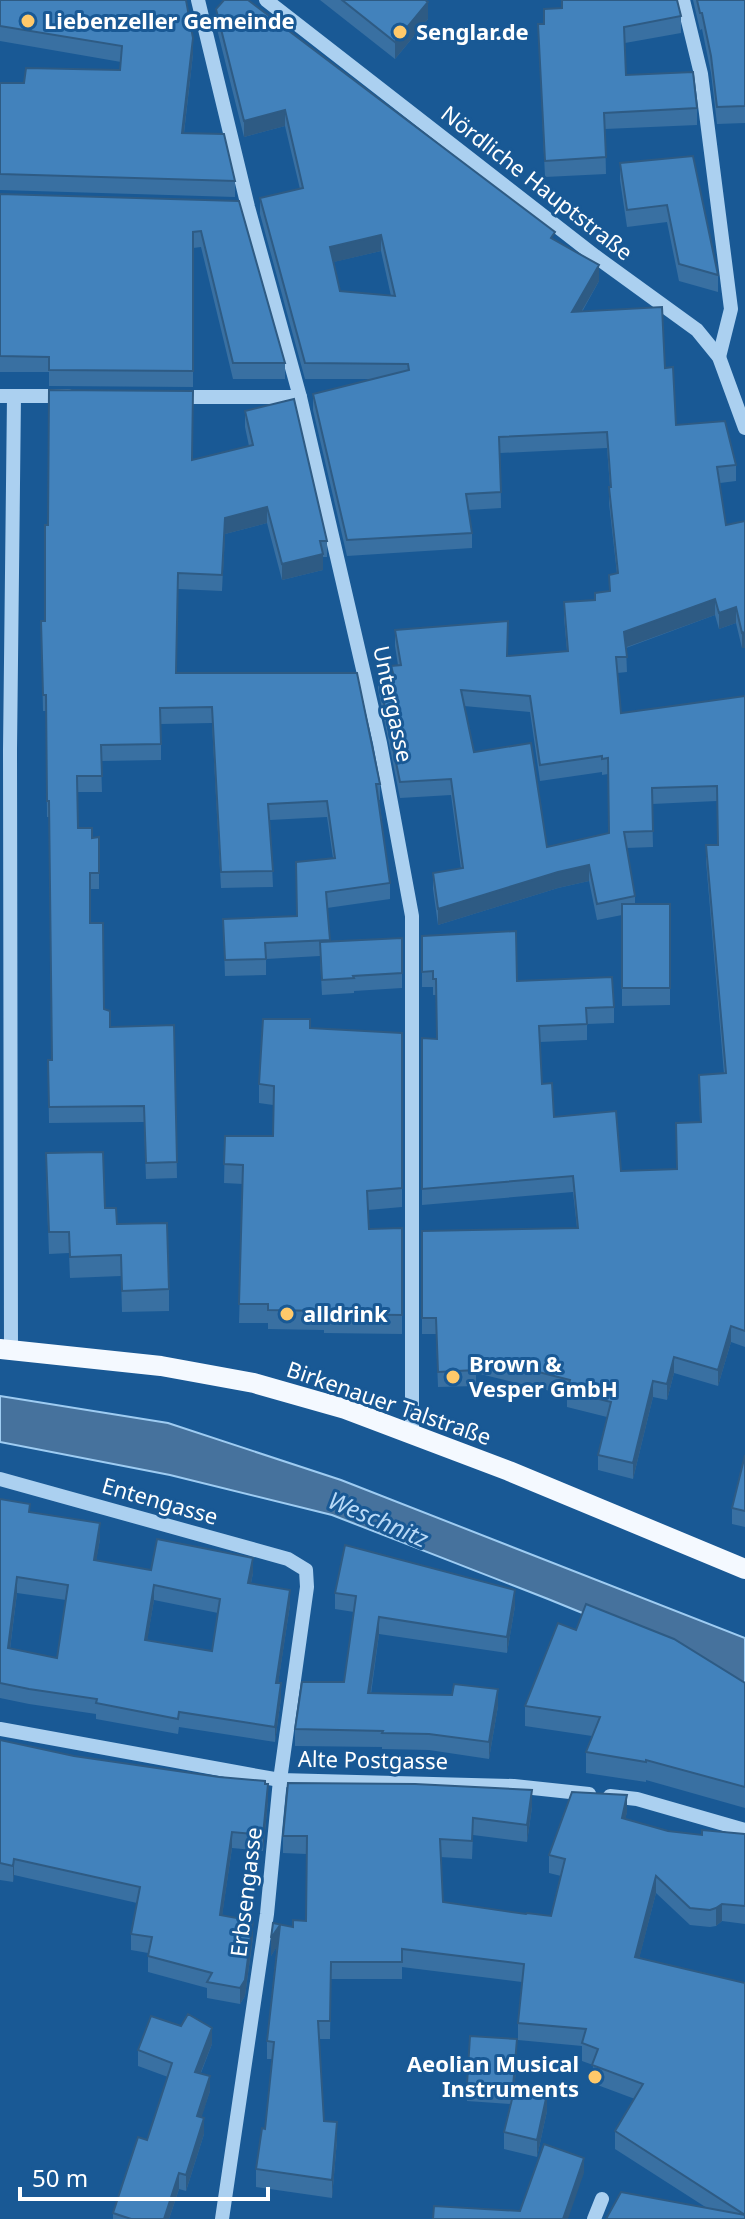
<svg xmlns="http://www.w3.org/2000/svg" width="745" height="2219" viewBox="0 0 745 2219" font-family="'Noto Sans',sans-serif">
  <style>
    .water { fill: #46729d; stroke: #9eccf2; stroke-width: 2 }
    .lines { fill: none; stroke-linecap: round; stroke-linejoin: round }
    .minor { stroke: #abd0f0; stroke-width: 14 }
    .major { stroke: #f4f9ff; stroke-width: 20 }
    .wall { fill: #3970a2; fill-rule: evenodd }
    .shaded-wall { fill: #2e5b84 }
    .building { fill: #4282bc; stroke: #2e5b84; stroke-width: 2; fill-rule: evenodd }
    .poi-dot { fill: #ffc96a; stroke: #195995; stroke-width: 3 }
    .labels { text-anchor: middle; stroke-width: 6; stroke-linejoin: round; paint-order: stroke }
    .poi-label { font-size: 22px; font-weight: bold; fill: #fff; stroke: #195995; text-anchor: start }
    .street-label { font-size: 22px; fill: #fff; stroke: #195995 }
    .water-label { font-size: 24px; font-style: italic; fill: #b8d9f7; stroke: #195995 }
  </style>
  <rect width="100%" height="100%" fill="#195995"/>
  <path class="water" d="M0,1396L168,1423L341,1480L745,1638V1691L688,1656L548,1599L332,1515L170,1475L0,1442Z"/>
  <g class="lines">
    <g class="minor">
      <path d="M198,0L248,207L300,397L380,743L412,916V1434"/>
      <path d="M266,0L595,256L697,330L719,357L745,428"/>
      <path d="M683,0L701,74L731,309L719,357"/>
      <path d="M0,396H68"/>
      <path d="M176,397H300"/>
      <path d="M11,1350L10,750L14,396"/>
      <path d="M0,1479L288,1559L306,1570L307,1587L280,1780L267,1914L222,2219"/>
      <path d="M0,1729L280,1780L514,1786L589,1794"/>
      <path d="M610,1796L637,1799L745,1830"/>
      <path d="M594,2219L602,2199"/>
    </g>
    <path class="major" d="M0,1349L161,1366L254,1383L345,1409L509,1471L745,1569"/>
  </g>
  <g class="wall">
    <path d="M0,0L193,54L184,133L235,181V197L0,190V83H24L120,70L121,62L0,41Z"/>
    <path d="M320,0H425L428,19L395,59Z"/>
    <path d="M693,0H745V123L717,124L711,73L702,29L700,30Z"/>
    <path d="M216,9L555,240L599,281L582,312L665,368L676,425L736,465V481L720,483L726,525L745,521L742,648L736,623L719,629L715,615L626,648L627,672L617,673L621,713L745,696V1347L731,1342L718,1386L674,1373L667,1400L653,1397L633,1479L598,1470V1455L607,1417L567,1407V1395L476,1373V1386L438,1387L436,1334H422V1231L577,1228L573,1192L422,1205V1038L436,1039V995H433V987H422V936L517,981L614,1007V1023L587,1024V1040L540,1042L542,1084L554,1117L621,1171L676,1169L700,1122L699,1075L724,1074L706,861V845H718L717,801L652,804L653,847L626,848L635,896V904H670V1005L622,1006V915L597,920L589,881L558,888L438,925L433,889V873L461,869L451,795L400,798L378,689V673H391V666L398,665L395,646V630L508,656L567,651L564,618V602L595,600L609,591V575L617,574L609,503V487H610L607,448L500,453L501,508L468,510L472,533V548L347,556L313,410V394L371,379H305L260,214V198L300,189L285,126L244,137L216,25ZM381,251L391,296L340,291L333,262ZM464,706L530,712L540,781L602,772V775L608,774L609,833L547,847L474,752Z"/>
    <path d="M681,16V33L625,43L626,75L697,108V125L605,129L606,174L545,177L538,24Z"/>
    <path d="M693,156L718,275V292L679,281L667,222L627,227L620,180V163Z"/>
    <path d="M0,194L239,201L285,363V379H233L201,247L193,248V387L49,386V372H0Z"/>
    <path d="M245,411L327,541V557H323V570L282,580L267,523L225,534L222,591L178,589L176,673L380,784V800H379L390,883V899L327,908L330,941L402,938V988L354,991V993L322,995L320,956L266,959V975L225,976L223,919L296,916L333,858L327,817L270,820L273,887L221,888L212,723L161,724V760L101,761L102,792H77L78,828L92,838L99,837V889H90V923L104,1009L110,1027L174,1025L177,1178L146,1179L144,1122L49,1123L48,1060H52L49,817H47L46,711H43L41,621H45L48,525L192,460L249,446L245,427Z"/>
    <path d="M310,1028L402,1033V1207L368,1210L369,1229L402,1228V1334L324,1333V1330L268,1329V1323H239L243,1184L224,1183L225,1136H273V1105L259,1103V1084Z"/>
    <path d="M46,1175L105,1208L169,1289V1311L122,1312L121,1276L70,1278L69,1253L49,1254Z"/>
    <path d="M745,1455V1527L732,1524V1508Z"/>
    <path d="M0,1499L30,1512L100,1539L96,1560L151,1570L253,1573L251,1583L290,1605L278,1683L281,1698L275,1742L179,1727L178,1734L96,1719V1714L29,1704L0,1698ZM17,1593L66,1600L57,1658L10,1649ZM154,1600L218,1613L212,1651L147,1640Z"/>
    <path d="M335,1593L515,1606L507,1653L379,1634L371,1694L498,1706L489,1759L429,1750L382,1749V1747L295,1746V1729L344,1682L354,1612L335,1609Z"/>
    <path d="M576,1630L745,1683V1808L646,1780V1782L586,1773V1752L592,1736L525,1726V1706Z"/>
    <path d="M0,1740L74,1756L265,1784L268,1801L263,1851L232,1848L222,1915L253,1937L245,1996L240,2004L207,1998V1988L148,1972V1953L131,1950V1934L137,1903L14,1875L13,1882L0,1880Z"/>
    <path d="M532,1807L527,1842L473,1835L472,1859L440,1857L443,1902L526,1914L551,1916L561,1876L549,1873V1855L627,1812L625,1819L668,1831L702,1835L745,1834V1924L722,1921L716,1926L710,1927L690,1925L656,1893L639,1958L745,2219L707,2208L615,2149V2131L635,2099L592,2083L593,2065L582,2061V2046L518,2040V2023L522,1982L402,1967V1979H331L330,2039H319L324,2121L337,2140L332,2198L256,2187V2169L265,2129L272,2059H267V2041L277,1946L271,1956V1938L306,1921V1854L283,1853V1836Z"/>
    <path d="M212,2044L201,2073L210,2091L201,2117L204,2134L186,2191L179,2189L169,2219H113V2213L147,2140L168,2077L138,2066V2050Z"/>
    <path d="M517,2056L514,2091L547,2111L537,2157L504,2149V2132L511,2104L467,2101V2084Z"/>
  </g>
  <g class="shaded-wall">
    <path d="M428,2V19L395,59V42Z"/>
    <path d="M193,38V54L182,149V133Z"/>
    <path d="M285,110V126L244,137V121Z"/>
    <path d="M381,235V251L330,263V247Z"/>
    <path d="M599,265V281L572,328V312Z"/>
    <path d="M267,507V523L225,534L222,591L225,518Z"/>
    <path d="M323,554V570L282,580V564Z"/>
    <path d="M715,599V615L624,648V632Z"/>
    <path d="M736,607V623L719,629V613Z"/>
    <path d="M745,632V648H742V633Z"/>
    <path d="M589,865V881L558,888L438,925V909L558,872Z"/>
    <path d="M731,1326V1342L718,1386V1370Z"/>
    <path d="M674,1357V1373L667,1400V1384Z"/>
    <path d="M653,1381V1397L633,1479V1463Z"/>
    <path d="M100,1523V1539L94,1575V1560Z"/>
    <path d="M253,1558V1573L248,1598V1583Z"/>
    <path d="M17,1577V1593L8,1664V1648Z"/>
    <path d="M154,1585V1600L145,1655V1640Z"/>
    <path d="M290,1590V1605L276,1698V1683Z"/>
    <path d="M515,1590V1606L507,1653V1637Z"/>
    <path d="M379,1617V1634L368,1710V1693Z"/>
    <path d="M281,1683V1698L275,1742V1727Z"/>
    <path d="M498,1689V1706L489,1759V1742Z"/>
    <path d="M268,1784V1801L263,1851V1835Z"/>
    <path d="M532,1790V1807L527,1842V1825Z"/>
    <path d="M627,1795V1812L622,1835V1818Z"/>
    <path d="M232,1832V1848L220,1931V1915Z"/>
    <path d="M14,1859V1875L13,1882V1866Z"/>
    <path d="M656,1876V1893L635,1975V1957Z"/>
    <path d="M722,1904V1921L716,1926V1908Z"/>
    <path d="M253,1921V1937L245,1996L240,2004V1988Z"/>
    <path d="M280,1925V1942L271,1956V1938Z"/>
    <path d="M212,2028V2044L195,2087V2072Z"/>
    <path d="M517,2039V2056L513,2104V2087Z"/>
    <path d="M210,2076V2091L197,2132V2116Z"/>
    <path d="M547,2094V2111L537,2157V2140Z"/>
    <path d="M204,2118V2134L186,2191V2175Z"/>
    <path d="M337,2122V2140L332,2198V2180Z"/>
    <path d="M584,2158V2173L568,2219H563Z"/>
    <path d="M179,2173V2189L169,2219H164Z"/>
  </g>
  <g class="building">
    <path d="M0,0H186L193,38L182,133L224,134L235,181L0,174V83H24L26,68L120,70L122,46L0,26Z"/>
    <path d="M224,0H248L555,232L551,238L599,265L572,312L662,307L665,368L673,367L676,425L725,421L736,465L717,467L726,525L745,521V632L742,633L736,607L719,613L715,599L624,632L627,657H616L621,713L745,696V1331L731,1326L718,1370L674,1357L667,1384L653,1381L633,1463L598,1455L611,1402L567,1391L570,1380L475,1356L476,1370L438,1372L436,1318H422V1231L578,1228L573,1176L422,1189V1038L437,1039L436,979H433V971L422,972V936L516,931L517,981L612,977L614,1007L586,1008L587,1024L539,1026L542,1084L552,1083L554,1117L616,1111L621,1171L677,1169L676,1123L701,1122L699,1075L726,1073L706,845H718L717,786L652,788L653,831L624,832L635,896L597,904L589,865L558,872L438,909L433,873L463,868L451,779L400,782L378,673H393L391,666L401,665L395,630L508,621L507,656L568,651L564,602L595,600V593L610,591L609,575L618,573L609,487H611L607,432L499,437L501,492L466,494L472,533L347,540L313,394L409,370L408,364L305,363L260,198L303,188L285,110L244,121L216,9ZM381,235L395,296L340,291L330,247ZM461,690L530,696L540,765L602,756V759L608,758L609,833L547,847L531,743L474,752Z"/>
    <path d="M342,0H425L428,2L395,42Z"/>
    <path d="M562,0H677L681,16L624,27L626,75L693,72L697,108L604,113L606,157L545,161L538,24H544V9L562,8Z"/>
    <path d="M697,0H745V106L717,107L711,56L702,13H700Z"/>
    <path d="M693,156L718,275L679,264L667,205L627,210L620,163Z"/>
    <path d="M0,194L239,201L285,363H233L201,231L193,232V371L49,370V357L0,356Z"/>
    <path d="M49,390L193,391L192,460L253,445L245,411L294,399L327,541H320L323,554L282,564L267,507L225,518L222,575L178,573L176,673H357L380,784H376L390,883L326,892L330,940L265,943L266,959L225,960L223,919L297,916L296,862L335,858L327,801L268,804L273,871L221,872L212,707L160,708L161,744L101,745L102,776H77L78,828H92V838L99,837V873H90V923H103L104,1009L110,1011V1027L174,1025L177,1162L146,1163L144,1106L49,1107L48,1060H52L49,801H47L46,695H43L41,621H45V525H48Z"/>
    <rect x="622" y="904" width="48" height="84"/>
    <path d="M402,938V973L353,976L354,978L322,980L320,942Z"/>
    <path d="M263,1019H310V1028L402,1033V1188L367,1191L369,1229L402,1228V1315L324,1314V1311L268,1310V1304H239L243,1165L224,1164L225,1136H273L274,1086L259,1084Z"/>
    <path d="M103,1152L105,1208H116L117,1224L167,1223L169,1289L122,1291L121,1255L70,1257L69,1232H49L46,1153Z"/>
    <path d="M745,1455V1511L732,1508Z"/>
    <path d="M0,1499L30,1504L29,1512L100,1523L94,1560L151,1570L157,1539L253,1558L248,1583L290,1590L276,1683H281L275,1727L179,1712L178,1719L96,1703L97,1699L29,1689L0,1683ZM17,1577L68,1585L57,1658L8,1648ZM154,1585L220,1599L212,1651L145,1640Z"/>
    <path d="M345,1545L515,1590L507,1637L379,1617L368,1693L452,1695L454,1684L498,1689L489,1742L429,1734L382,1733L383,1731L295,1729L302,1682H344L356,1596L335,1593Z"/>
    <path d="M586,1604L674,1639L745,1683V1787L646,1760V1762L586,1752L600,1717L525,1706L558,1623L576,1630Z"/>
    <path d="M0,1740L74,1756L219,1777L265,1781V1784H268L263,1835L232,1832L220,1915L253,1921L245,1980L240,1988L207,1982L212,1973L148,1956L152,1937L131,1934L140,1887L14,1859L13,1866L0,1863Z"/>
    <path d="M288,1783L415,1784L532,1790L527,1825L473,1818L472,1841L440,1839L443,1902L526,1914L527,1913L551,1916L565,1859L549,1855L572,1792L627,1795L622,1818L668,1831L702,1835V1830L745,1834V1906L722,1904L716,1908L710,1910L690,1908L656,1876L635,1957L745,1983V2215L615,2131L643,2084L592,2065L598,2049L582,2043L586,2029L518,2023L524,1964L402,1949V1962H331L330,2021H318L324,2121L337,2122L332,2180L256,2169L262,2128L265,2129L274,2042L267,2041L280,1925L271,1938L273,1923L293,1927V1920L306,1921L307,1836H283Z"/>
    <path d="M188,2014L212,2028L195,2072L210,2076L197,2116L204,2118L186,2175L179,2173L164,2219H131L113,2213L138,2137L147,2140L172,2063L138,2050L151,2016L181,2026Z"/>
    <path d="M470,2036L517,2039L513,2087L467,2084Z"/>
    <path d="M514,2091L547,2094L537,2140L504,2132Z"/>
    <path d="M544,2144L584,2158L563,2219H433L434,2206L520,2211Z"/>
    <path d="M621,2192L745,2215V2219H606Z"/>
  </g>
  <g class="poi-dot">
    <circle cx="28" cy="21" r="8"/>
    <circle cx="400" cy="32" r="8"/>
    <circle cx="287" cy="1314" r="8"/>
    <circle cx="453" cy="1377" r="8"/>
    <circle cx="595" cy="2077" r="8"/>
  </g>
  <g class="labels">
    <g class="poi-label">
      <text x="44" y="29">Liebenzeller Gemeinde</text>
      <text x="416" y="40">Senglar.de</text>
      <text x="303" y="1322">alldrink</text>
      <text x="469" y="1372">Brown &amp;<tspan x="469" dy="25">Vesper GmbH</tspan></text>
      <text x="579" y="2072" text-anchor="end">Aeolian Musical<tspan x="579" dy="25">Instruments</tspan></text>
    </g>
    <g class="street-label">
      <text transform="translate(537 183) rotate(38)" y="8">Nördliche Hauptstraße</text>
      <text transform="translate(393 704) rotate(78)" y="8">Untergasse</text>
      <text transform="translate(389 1403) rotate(19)" y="8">Birkenauer Talstraße</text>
      <text transform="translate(160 1501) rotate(16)" y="8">Entengasse</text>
      <text transform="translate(373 1760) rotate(1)" y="8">Alte Postgasse</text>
      <text transform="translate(246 1892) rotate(-83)" y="8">Erbsengasse</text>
    </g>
    <g class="water-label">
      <text transform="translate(378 1520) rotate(23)" y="8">Weschnitz</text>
    </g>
  </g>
  <path d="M20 2187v12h248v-12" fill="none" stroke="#ffffff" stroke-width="4"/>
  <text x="32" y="2187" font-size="24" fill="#ffffff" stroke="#195995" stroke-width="6" paint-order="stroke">50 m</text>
</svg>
